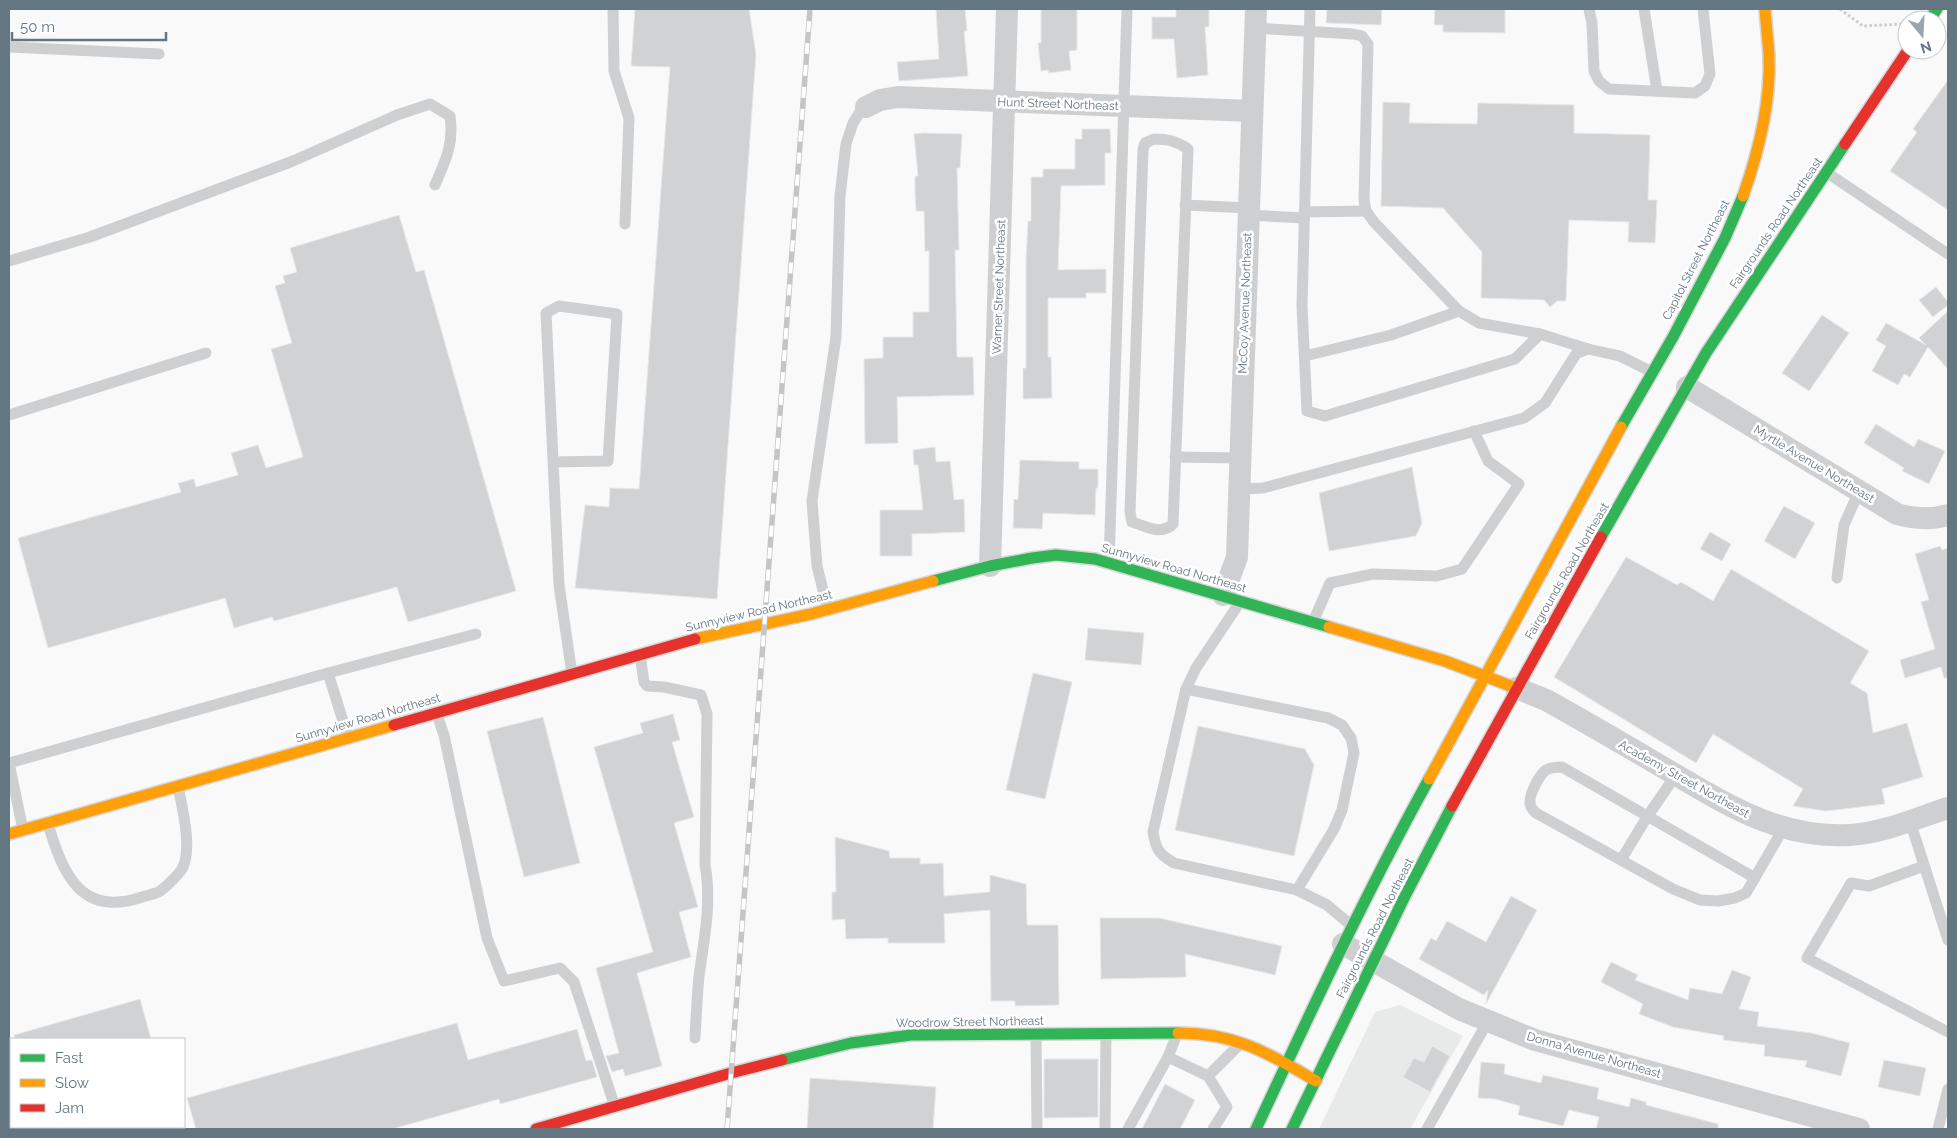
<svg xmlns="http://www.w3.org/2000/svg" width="1957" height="1138" viewBox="0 0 1957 1138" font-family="Raleway,sans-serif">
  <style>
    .built { fill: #e8e9e9 }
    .building { fill: #d0d2d3; stroke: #e8e8e8 }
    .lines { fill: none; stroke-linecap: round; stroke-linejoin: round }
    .fast-casing { stroke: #d5d6d7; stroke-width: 14 }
    .slow-casing { stroke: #d5d6d7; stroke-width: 14 }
    .jam-casing { stroke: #d5d6d7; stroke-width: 14 }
    .path { stroke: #cbcccd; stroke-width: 3; stroke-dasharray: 2.5 2.5; stroke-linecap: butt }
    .lane { stroke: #cecfd0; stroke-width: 11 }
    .street { stroke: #cecfd0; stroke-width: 22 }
    .fast { stroke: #30b455; stroke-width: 11 }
    .slow { stroke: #ff9f0a; stroke-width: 11 }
    .jam { stroke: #e5322d; stroke-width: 11 }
    .rail-casing { stroke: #c3c5c6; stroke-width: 5.5 }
    .rail { stroke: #fff; stroke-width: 4; stroke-dasharray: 11; stroke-linecap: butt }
    .labels { text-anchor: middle; stroke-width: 5; stroke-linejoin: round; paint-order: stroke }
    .street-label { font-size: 12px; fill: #657683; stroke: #fff }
  </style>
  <rect width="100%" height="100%" fill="#f9f9f9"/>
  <path class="built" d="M1400,1005L1463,1036L1410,1129H1319L1375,1012Z"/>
  <g class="building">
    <path d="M635,9H749L756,55L717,599L575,588L585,505L609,507L610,488L639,489L670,67L631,66Z"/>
    <path d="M936,9H965L967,31H964L968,76L899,81L897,62L939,59Z"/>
    <path d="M1041,9H1077V50L1069,51L1071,70L1049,73L1048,70L1041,71L1038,43H1041Z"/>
    <path d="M1176,9H1209V27H1205L1208,75L1177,78L1174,39H1152V17H1176Z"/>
    <path d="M1327,9H1382L1381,25L1326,23Z"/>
    <path d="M1435,9H1505V33L1443,32V25H1434Z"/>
    <path d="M1948,80V210L1890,171L1917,132L1913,129Z"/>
    <path d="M1383,102L1410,103L1409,123L1477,124L1478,103L1574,105V133L1650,135L1648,200H1657L1655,243L1628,242L1629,222L1569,220L1566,301H1557L1550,307L1544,300L1481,298L1482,252L1443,208L1381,206Z"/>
    <path d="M1082,129H1110L1111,153H1105V185L1061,186L1058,270L1106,269V293H1086V298H1048V357H1051L1052,398L1023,399V368H1026V260L1028,221H1031V177H1043V169H1075V139H1082Z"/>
    <path d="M924,133L962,134L960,168H957L959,250H955L957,357H973L974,395L897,397L898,443L865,444L864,359L883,358V337H913V312H929V251H925L924,211H916L915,191V176H918L914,134Z"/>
    <path d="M399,215L416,272L424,270L516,591L408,622L397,587L274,621L272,617L234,628L225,598L48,648L18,538L181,492L178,483L194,479L196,487L238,475L231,453L258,445L266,468L303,457L271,349L292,343L275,286L285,283L283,276L297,272L290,248Z"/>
    <path d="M1936,287L1948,302V305L1933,317L1919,300Z"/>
    <path d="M1948,311V369L1928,347L1910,377L1904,374L1898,385L1872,371L1886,346L1876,340L1886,323L1926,345L1919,338Z"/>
    <path d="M1822,315L1849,333L1809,391L1782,373Z"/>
    <path d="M1876,424L1914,447L1918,439L1945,451L1929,484L1902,471L1904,468L1864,443Z"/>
    <path d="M935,447L936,462L950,461L954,500L964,499L965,532L912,534V556H880V510H923L918,465H914L913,450Z"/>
    <path d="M1020,460L1079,462V469H1098V488H1096L1095,515L1043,513L1042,529L1013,528L1014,499L1018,500Z"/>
    <path d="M1412,467L1422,523L1416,536L1329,551L1319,493Z"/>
    <path d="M1784,506L1815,523L1795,559L1764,541Z"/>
    <path d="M1710,532L1731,544L1722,561L1700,549Z"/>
    <path d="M1940,546L1942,550L1948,548V678H1944L1941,667L1905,678L1900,660L1935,649L1921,602L1929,600L1915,554Z"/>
    <path d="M1626,557L1677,585L1681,582L1713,601L1731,569L1869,651L1850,683L1867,693L1873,733L1907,723L1923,777L1882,789L1885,804L1826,811L1793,806L1803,789L1713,734L1696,763L1554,677Z"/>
    <path d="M1088,628L1144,633L1141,665L1085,660Z"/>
    <path d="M1033,673L1072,682L1045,799L1006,790Z"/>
    <path d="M673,714L680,740L672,742L694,817L674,823L698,907L679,912L691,957L637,973L662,1066L625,1076L623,1069L612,1072L606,1056L619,1053L596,968L653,952L594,747L643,733L640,723Z"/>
    <path d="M543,717L580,863L524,877L487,731Z"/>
    <path d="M1198,726L1305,749L1314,765L1294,856L1175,830Z"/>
    <path d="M835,837L889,851L890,858H920V864L943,863L944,896L990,892V875L1026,884L1027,925H1058L1059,1005L1015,1006V1001H991L990,910L944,914L945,943H888V938L846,939L845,919L832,920V892H836Z"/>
    <path d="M1511,896L1537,910L1486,1004L1488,990L1484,995L1419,959L1431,938L1436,941L1447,921L1486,942Z"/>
    <path d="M1100,918H1159L1282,946L1275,975L1185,954L1186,977L1101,979Z"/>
    <path d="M1611,962L1638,975L1635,980L1688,1000L1690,988L1722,994L1732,970L1751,977L1739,1009L1759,1012L1757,1026L1811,1033L1850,1043L1841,1076L1805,1067L1807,1061L1764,1056L1765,1045L1723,1040L1724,1036L1673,1027L1639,1014L1643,1004L1601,982Z"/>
    <path d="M140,999L151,1039H15L14,1035Z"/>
    <path d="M457,1023L468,1060L577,1029L586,1061L592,1060L597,1077L500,1104L499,1099L392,1129H196L187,1098Z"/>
    <path d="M1432,1046L1450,1056L1430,1092L1403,1077L1414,1058L1424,1062Z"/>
    <path d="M1044,1059H1098V1117L1044,1118Z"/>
    <path d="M1884,1060L1926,1068L1920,1096L1878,1087Z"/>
    <path d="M1481,1062L1505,1064L1504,1074L1541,1083L1543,1075L1599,1088L1597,1099L1629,1107L1631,1098L1646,1102V1105L1718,1124V1129H1596L1599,1117L1569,1110L1563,1126L1518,1115L1520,1106L1495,1099L1478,1098Z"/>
    <path d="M810,1078L936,1087L933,1129H807Z"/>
    <path d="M1165,1084L1195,1100L1180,1129H1142Z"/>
  </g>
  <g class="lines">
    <g class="fast-casing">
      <g id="fast">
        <path d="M1929,20L1937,9"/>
        <path d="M1621,427L1673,337L1725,238L1743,196"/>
        <path d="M1601,537L1706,353L1845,144"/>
        <path d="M933,581L990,566L1032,558L1056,555L1095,559L1329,627"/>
        <path d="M782,1060L851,1043L911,1035L1178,1033"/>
        <path d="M1256,1129C1311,1011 1366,893 1429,779"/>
        <path d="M1292,1129L1404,898L1452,806"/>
      </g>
    </g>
    <g class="slow-casing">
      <g id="slow">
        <path d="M1743,196C1759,151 1771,103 1769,55C1768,40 1766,24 1765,9"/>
        <path d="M1329,627L1445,661L1516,688"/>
        <path d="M695,639L811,614L933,581"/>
        <path d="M1429,779L1621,427"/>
        <path d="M9,834L394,725"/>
        <path d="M1178,1033C1236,1033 1268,1053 1316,1081"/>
      </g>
    </g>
    <g class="jam-casing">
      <g id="jam">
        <path d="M1845,144L1908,50"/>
        <path d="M394,725L695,639"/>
        <path d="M1452,806L1601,537"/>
        <path d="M536,1129L731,1073L782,1060"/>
      </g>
    </g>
    <path class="path" d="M1840,9L1863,26L1902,24L1906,26"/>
    <g class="lane">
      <path d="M613,9L614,71L629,118L625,224"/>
      <path d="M1310,9L1302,306L1307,411L1325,416L1515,359L1540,334L1588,349"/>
      <path d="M1589,9L1592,23L1594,71L1599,81L1609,89L1695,93L1705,86L1710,74L1703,9"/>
      <path d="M1644,9L1657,91"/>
      <path d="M1255,28L1353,34L1362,36L1368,44L1364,200L1366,211L1374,222L1459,311L1479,323L1540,334"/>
      <path d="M9,47L159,54"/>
      <path d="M1154,139C1167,139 1177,141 1188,149L1173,524C1161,536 1146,526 1132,522L1130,512L1143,150L1145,143Z"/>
      <path d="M1826,172L1948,254"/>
      <path d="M1185,205L1248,208"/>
      <path d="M1304,212L1366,211"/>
      <path d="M1248,215L1304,218"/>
      <path d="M9,261L90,237L293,161L397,115L430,104L450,116C454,144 446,159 435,185"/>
      <path d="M1305,356L1391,335L1459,311"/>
      <path d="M9,415L206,353"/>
      <path d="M1175,457L1240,458"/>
      <path d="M553,462L608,461L617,314L559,306L546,313L559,585L572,674"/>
      <path d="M1239,489L1263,488L1524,418L1545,403L1576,354L1588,349L1620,356L1652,372"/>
      <path d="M1109,563L1127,9"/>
      <path d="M1837,578L1844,525L1859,491"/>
      <path d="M1240,602L1196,668L1186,689L1153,832C1156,850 1159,854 1174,863L1297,890L1327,905L1352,926"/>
      <path d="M828,610L817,566L812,501L836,337L840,196L846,144L853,123L860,112L866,107"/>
      <path d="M1313,622L1330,583L1373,574L1437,576L1462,569L1519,484L1488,461L1474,431"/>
      <path d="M640,655L644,682L647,686L664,687L701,695L707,714L705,865C712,902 704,940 699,976C697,997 696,1018 695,1038"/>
      <path d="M328,673L476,634"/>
      <path d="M1186,689L1328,718L1342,725L1351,738L1354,753L1342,810L1334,829L1297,890"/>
      <path d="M436,712L444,735L487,938L504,981L560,968L574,982L615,1107"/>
      <path d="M1910,821L1948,940"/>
      <path d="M48,824C63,874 81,918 142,897C148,895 156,894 160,891C167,886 178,875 182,869C193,849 182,807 178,786"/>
      <path d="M23,830L9,763L328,673L348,737"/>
      <path d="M1621,860L1647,817L1676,775"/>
      <path d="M1924,866L1869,886L1851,883L1807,958L1948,1032"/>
      <path d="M1755,878L1562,767C1556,767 1551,767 1546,770C1539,775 1529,795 1530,803C1530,808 1533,810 1536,813L1673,889L1700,900L1718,901L1735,898L1746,893L1783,829"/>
      <path d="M1036,1034L1037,1129"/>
      <path d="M1168,1057L1208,1076L1227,1107L1213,1129"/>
      <path d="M1208,1076L1240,1044"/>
      <path d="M1105,1129L1106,1034"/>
      <path d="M1128,1129L1168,1057L1177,1034"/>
      <path d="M1427,1129L1488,1021"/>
      <path d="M1938,1129L1948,1089"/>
    </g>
    <g class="street">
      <path d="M866,107L880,100L898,97L1251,111"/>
      <path d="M1687,387L1897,514C1915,519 1931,520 1948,515"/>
      <path d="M990,566L1007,9"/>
      <path d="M1223,595L1237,557L1256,9"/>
      <path d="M1516,688L1546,700C1586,722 1625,745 1664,768C1725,803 1777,839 1850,835C1884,833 1916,818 1948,808"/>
      <path d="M1343,944L1459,1009L1535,1040L1859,1129"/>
    </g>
    <use href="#fast" class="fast"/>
    <use href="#slow" class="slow"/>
    <use href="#jam" class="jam"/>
    <g class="rail-casing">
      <path id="rail" d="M727,1129L810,9"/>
    </g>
    <use href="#rail" class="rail"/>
  </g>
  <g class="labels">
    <g class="street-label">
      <text transform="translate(1058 104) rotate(2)" y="4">Hunt Street Northeast</text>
      <text transform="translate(1776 223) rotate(-56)" y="4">Fairgrounds Road Northeast</text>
      <text transform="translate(1696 260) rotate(-63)" y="4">Capitol Street Northeast</text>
      <text transform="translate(999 287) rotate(-88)" y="4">Warner Street Northeast</text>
      <text transform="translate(1245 303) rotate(-88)" y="4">McCoy Avenue Northeast</text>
      <text transform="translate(1814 464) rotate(31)" y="4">Myrtle Avenue Northeast</text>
      <text transform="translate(1174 568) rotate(16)" y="4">Sunnyview Road Northeast</text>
      <text transform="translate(1567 571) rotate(-60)" y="4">Fairgrounds Road Northeast</text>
      <text transform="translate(759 611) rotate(-13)" y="4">Sunnyview Road Northeast</text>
      <text transform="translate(368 718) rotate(-16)" y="4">Sunnyview Road Northeast</text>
      <text transform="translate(1684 779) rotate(29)" y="4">Academy Street Northeast</text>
      <text transform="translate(1375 928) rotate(-63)" y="4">Fairgrounds Road Northeast</text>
      <text transform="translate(970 1022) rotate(-1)" y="4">Woodrow Street Northeast</text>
      <text transform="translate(1594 1055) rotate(16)" y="4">Donna Avenue Northeast</text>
    </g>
  </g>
  <rect width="1957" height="1138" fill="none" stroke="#657683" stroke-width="20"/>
  <rect x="10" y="1038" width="175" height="90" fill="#ffffff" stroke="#c1c8cd"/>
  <rect x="20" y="1054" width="25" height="8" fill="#30b455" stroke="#c1c8cd"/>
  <text x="55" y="1063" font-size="15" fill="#657683">Fast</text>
  <rect x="20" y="1079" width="25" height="8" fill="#ff9f0a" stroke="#c1c8cd"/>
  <text x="55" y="1088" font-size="15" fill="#657683">Slow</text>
  <rect x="20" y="1104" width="25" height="8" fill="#e5322d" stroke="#c1c8cd"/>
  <text x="55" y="1113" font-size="15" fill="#657683">Jam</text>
  <g transform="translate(1922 35) rotate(162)"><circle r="24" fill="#ffffff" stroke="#c1c8cd"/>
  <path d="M0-4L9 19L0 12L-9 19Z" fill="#99a4ac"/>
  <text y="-8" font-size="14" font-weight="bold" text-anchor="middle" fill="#657683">N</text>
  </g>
  <path d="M12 32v8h154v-8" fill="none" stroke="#657683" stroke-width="2.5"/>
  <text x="20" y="32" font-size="15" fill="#657683" stroke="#ffffff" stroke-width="4" paint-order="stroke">50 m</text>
</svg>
